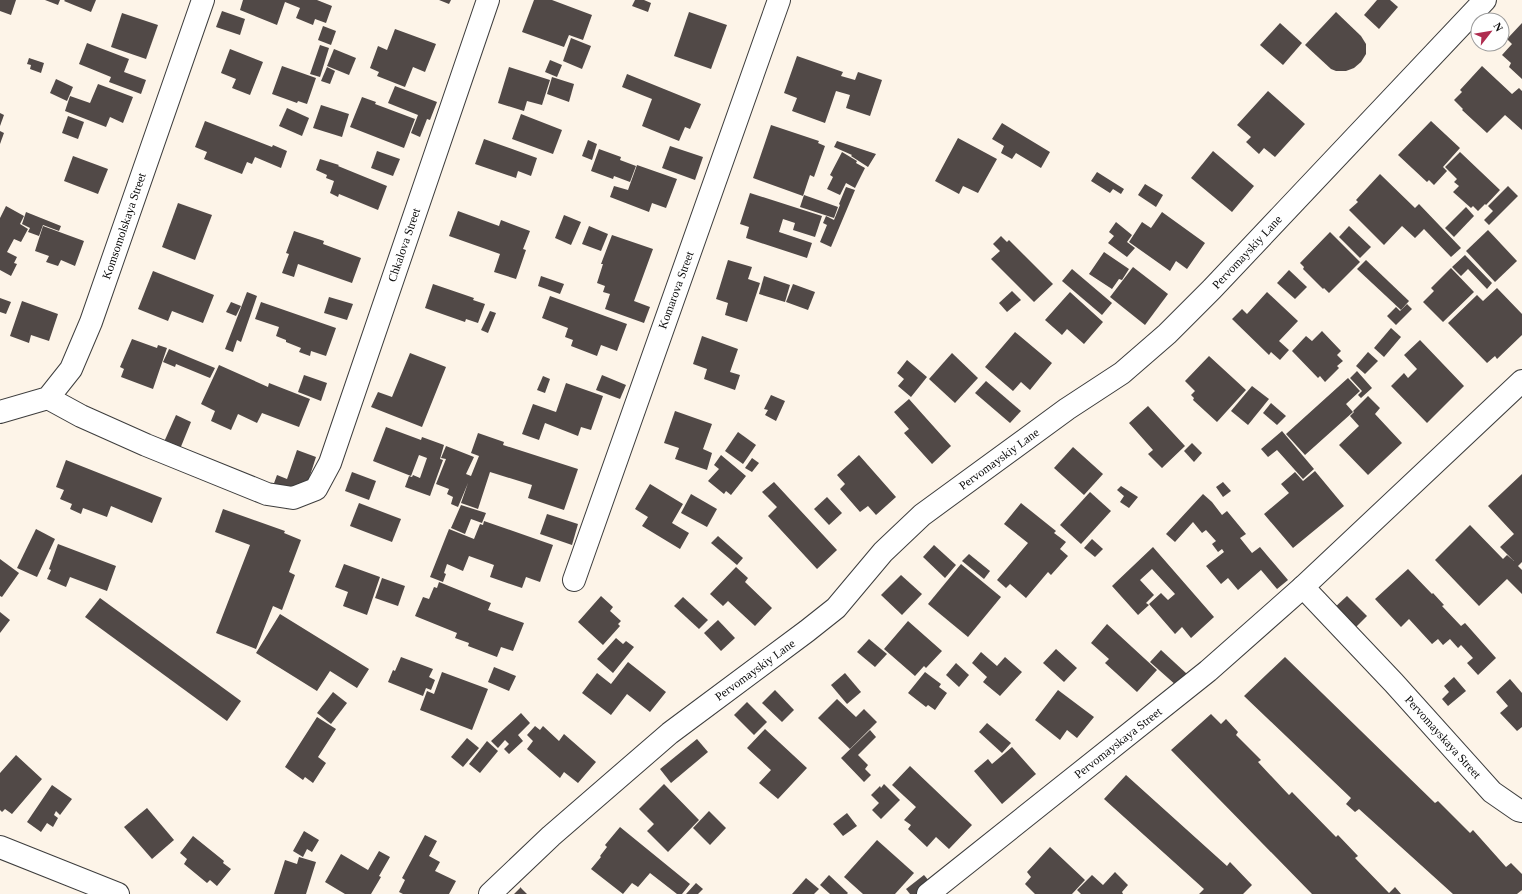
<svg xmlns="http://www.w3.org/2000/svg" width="1522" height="894" viewBox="0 0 1522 894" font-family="'Times New Roman',serif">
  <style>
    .building { fill: #514947 }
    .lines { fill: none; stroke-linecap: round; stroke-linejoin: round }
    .minor-casing { stroke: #3d3d3d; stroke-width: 24 }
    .minor { stroke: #fff; stroke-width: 22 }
    .labels { text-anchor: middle; stroke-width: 4; stroke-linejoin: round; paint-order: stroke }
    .street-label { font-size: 12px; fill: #0a0a0a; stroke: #fff }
  </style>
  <rect width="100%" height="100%" fill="#fdf4e8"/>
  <g class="building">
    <path d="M0,0H16L11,15L0,11Z"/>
    <path d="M45,0H60L58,5Z"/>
    <path d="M65,0H96L91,12L64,1Z"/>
    <path d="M243,0H317L332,6L326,23L315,19L313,25L296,18L300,8L285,2L277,25L240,10Z"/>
    <path d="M439,0H451L449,4Z"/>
    <path d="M534,0H552L592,15L583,40L569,35L564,47L522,32Z"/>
    <path d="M635,0H644L651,3L648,12L632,6Z"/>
    <path d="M1377,0H1390L1398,7L1379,29L1364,15Z"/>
    <path d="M222,11L245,19L240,35L216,27Z"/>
    <path d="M689,12L727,25L711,69L674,56Z"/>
    <path d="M1336,12L1361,36L1366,44V54L1361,62L1354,68L1346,71H1336L1331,69L1305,45Z"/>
    <path d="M122,13L158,25L146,59L111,47Z"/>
    <path d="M1280,23L1302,43L1283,65L1260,45Z"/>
    <path d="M1522,23V79L1509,67L1511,63L1502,55L1512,44L1507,39Z"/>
    <path d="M323,26L336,31L331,45L318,40Z"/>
    <path d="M395,29L436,44L425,72L413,67L405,87L377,76L379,72L370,68L378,46L387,50Z"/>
    <path d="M571,38L591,46L582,69L563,61Z"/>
    <path d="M87,43L129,59L124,72L146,80L141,94L109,82L111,77L79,64Z"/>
    <path d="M320,45L329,48L320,77L310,74Z"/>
    <path d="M230,49L263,62L250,95L232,88L236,79L221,73Z"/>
    <path d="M334,49L356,58L349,75L327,66Z"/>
    <path d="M797,56L843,72L841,76L855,80L858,72L882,80L870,116L846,108L850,95L836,91L825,123L792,111L797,98L784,93Z"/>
    <path d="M29,58L44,63L41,73L30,69L31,65L27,64Z"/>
    <path d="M550,60L562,65L557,77L545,72Z"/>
    <path d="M282,66L316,78L307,104L298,101L297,103L272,94Z"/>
    <path d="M1482,66L1512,94L1519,88L1522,91V130L1505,115L1487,133L1462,110L1463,109L1454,100L1462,92L1460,90Z"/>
    <path d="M327,67L335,71L330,84L321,81Z"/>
    <path d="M509,67L550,80L542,105L527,101L524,111L498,103Z"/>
    <path d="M627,74L701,104L690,129L685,127L679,141L642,126L652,99L622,87Z"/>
    <path d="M552,77L574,84L569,102L547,94Z"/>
    <path d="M56,79L73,87L67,101L50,93Z"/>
    <path d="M98,84L133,97L123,123L110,117L106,127L65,111L70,96L90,103Z"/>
    <path d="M395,86L437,102L430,120L427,119L420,137L411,133L418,115L388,103Z"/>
    <path d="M1268,91L1305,124L1275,157L1264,148L1259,154L1246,142L1251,137L1237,125Z"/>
    <path d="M362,97L376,102L375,104L415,119L404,148L350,127Z"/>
    <path d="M321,105L349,114L342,137L313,128Z"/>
    <path d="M287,108L309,118L302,136L279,126Z"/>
    <path d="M0,113L4,115L0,126Z"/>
    <path d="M521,114L562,130L553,154L512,139Z"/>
    <path d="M68,116L84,122L78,139L62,133Z"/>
    <path d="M205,121L272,147L273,145L287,151L281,168L255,157L252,164L247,162L242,174L204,159L207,152L195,147Z"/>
    <path d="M1431,121L1460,148L1443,167L1447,171L1434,185L1429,180L1427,182L1398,155Z"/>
    <path d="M1002,123L1050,152L1041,168L1016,153L1012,159L1001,153L1004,146L992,139Z"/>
    <path d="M771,125L819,141L818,143L825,146L814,177L810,175L803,196L753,178Z"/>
    <path d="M0,131L4,133L0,144Z"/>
    <path d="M958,138L997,159L978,193L963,186L959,194L935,181Z"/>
    <path d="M484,139L537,158L531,176L518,171L516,178L475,164Z"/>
    <path d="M588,140L597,144L592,160L582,156Z"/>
    <path d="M837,141L876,154L868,167L851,156L852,155L834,147Z"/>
    <path d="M670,146L703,157L695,180L662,168Z"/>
    <path d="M599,149L621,157L620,160L636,166L630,182L614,176L613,179L591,171Z"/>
    <path d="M377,151L400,159L393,176L371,168Z"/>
    <path d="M1213,151L1254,186L1232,212L1191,178Z"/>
    <path d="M842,152L857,161L856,163L865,168L855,188L846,183L840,195L827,189L833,177L830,175Z"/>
    <path d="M1460,152L1500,190L1486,205L1485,204L1478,211L1473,206L1471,208L1453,192L1459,186L1454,182L1457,179L1445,167Z"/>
    <path d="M73,156L108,169L98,194L64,181Z"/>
    <path d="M320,159L339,165L338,166L387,186L378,210L339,194L338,197L330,193L334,181L326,178L327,175L316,170Z"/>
    <path d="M637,165L677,179L666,208L652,203L649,212L610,197L614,186L628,190Z"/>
    <path d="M1097,172L1124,189L1121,194L1113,189L1110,193L1091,181Z"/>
    <path d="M1380,174L1415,208L1419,204L1461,248L1451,257L1424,229L1415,238L1402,226L1384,245L1349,210L1358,202L1356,200Z"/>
    <path d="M1145,184L1163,195L1156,207L1138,195Z"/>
    <path d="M1508,186L1518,196L1489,225L1484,220L1493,211L1488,206Z"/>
    <path d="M846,187L855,190L831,247L820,242L827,225L823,223L826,216L834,220L840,205L839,204Z"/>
    <path d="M750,193L822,216L815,237L793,230L795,223L783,219L779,232L812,243L807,258L746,238L749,227L740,224Z"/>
    <path d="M804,195L838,207L834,218L800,207Z"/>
    <path d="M178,203L212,215L195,260L162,247Z"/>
    <path d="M6,206L24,216L20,224L28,229L21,242L14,239L7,252L17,257L14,263L17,264L11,276L0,270V218Z"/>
    <path d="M1466,207L1474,216L1454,237L1445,228Z"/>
    <path d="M458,211L499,226L501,220L530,231L523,249L526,250L516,279L494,272L500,254L449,236Z"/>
    <path d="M26,212L61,226L59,231L43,225L39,236L28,232L30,228L22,224Z"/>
    <path d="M1162,212L1205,243L1187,269L1176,261L1170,271L1129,242L1142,222L1151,228Z"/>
    <path d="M564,215L581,222L571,245L555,238Z"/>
    <path d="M1116,222L1132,235L1127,242L1135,248L1127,257L1108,243L1114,236L1109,232Z"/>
    <path d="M43,226L84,241L75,266L61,260L58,266L46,262L49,256L35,251Z"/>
    <path d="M589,226L608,234L601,251L582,244Z"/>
    <path d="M1349,226L1371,247L1360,258L1339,237Z"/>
    <path d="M1488,230L1517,261L1495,282L1466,251Z"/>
    <path d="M294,231L324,241L323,244L361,258L352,283L298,264L294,277L282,273L289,254L286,253Z"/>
    <path d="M1330,232L1360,262L1329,293L1324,288L1323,289L1303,269L1304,267L1300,263Z"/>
    <path d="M612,235L653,249L634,301L650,307L644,323L605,309L610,294L603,292L605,286L597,283L603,264H601Z"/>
    <path d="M1001,236L1007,242L1009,240L1053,284L1034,302L991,259L1000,251L993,244Z"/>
    <path d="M1104,252L1129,269L1122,280L1119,279L1112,289L1089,274Z"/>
    <path d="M1465,255L1492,283L1487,289L1468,269L1461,276L1452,267Z"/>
    <path d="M728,260L752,267L748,279L760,283L747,322L725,315L728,303L716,299Z"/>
    <path d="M1366,260L1409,301L1401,310L1357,269Z"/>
    <path d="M1133,267L1168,294L1145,325L1110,297Z"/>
    <path d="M1451,268L1474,292L1443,322L1423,302L1434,291L1431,288Z"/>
    <path d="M1072,269L1112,303L1102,315L1062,281Z"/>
    <path d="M1289,270L1307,287L1295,299L1277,283Z"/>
    <path d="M153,271L214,295L203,323L172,311L168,321L138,309Z"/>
    <path d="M541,276L564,284L560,294L538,286Z"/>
    <path d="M764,276L790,285L785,302L759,294Z"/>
    <path d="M433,284L474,298L473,300L485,304L478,323L466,319L465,322L425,308Z"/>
    <path d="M793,284L815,292L808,310L786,302Z"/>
    <path d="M1497,288L1522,314V335L1497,359L1495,356L1487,363L1448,323L1477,295L1483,301Z"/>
    <path d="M1012,291L1021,300L1007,312L999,303Z"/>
    <path d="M247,292L257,296L241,342L237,340L233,352L225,349Z"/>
    <path d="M1070,292L1103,322L1084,344L1067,329L1062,335L1045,320Z"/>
    <path d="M1267,292L1298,321L1279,341L1289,350L1280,360L1271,352L1269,355L1232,319L1242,309L1247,314Z"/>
    <path d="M550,296L627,324L617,351L601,345L597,356L571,346L573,340L565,337L568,328L542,318Z"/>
    <path d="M329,297L353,304L347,320L324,313Z"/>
    <path d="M0,298L11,302L6,314L0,312Z"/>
    <path d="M22,301L58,314L49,341L31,335L29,343L10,336Z"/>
    <path d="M231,302L241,306L236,316L226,312Z"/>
    <path d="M261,302L336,328L326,356L311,351L310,356L299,352L301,348L286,342V340L276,336L279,327L255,319Z"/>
    <path d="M1407,304L1412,309L1396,325L1387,316L1396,307L1400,311Z"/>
    <path d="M490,311L496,313L488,333L481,330Z"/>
    <path d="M1391,328L1401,337L1384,357L1374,348Z"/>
    <path d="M1322,331L1341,351L1337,355L1343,361L1337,366L1339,368L1325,382L1320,376L1318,378L1292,351L1306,336L1312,341Z"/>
    <path d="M1015,332L1052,363L1030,390L1021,382L1013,391L985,367Z"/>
    <path d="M702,336L738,349L730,372L740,375L735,390L704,379L707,369L693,364Z"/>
    <path d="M132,339L157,348L158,345L167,348L153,389L121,377L124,369L120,367Z"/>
    <path d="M1420,340L1464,386L1427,423L1391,386L1404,373L1408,378L1417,369L1404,355Z"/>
    <path d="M169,349L215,368L210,378L176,364L175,367L163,362Z"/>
    <path d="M1368,352L1378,361L1365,374L1356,366Z"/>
    <path d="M410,353L446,367L422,427L371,407L378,392L392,397Z"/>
    <path d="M952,353L978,378L955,403L929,379Z"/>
    <path d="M1209,356L1246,390L1217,422L1193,400L1194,398L1191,395L1195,391L1185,381Z"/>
    <path d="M907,360L927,377L911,397L898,386L904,379L897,373Z"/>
    <path d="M219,365L268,387L269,383L310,399L299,427L262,413L257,423L238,414L231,430L211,421L215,411L201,404Z"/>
    <path d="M1357,371L1372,388L1361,398L1358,395L1362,391L1350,378Z"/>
    <path d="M304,375L327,383L321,401L298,392Z"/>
    <path d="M602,375L626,385L620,399L596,390Z"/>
    <path d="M543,376L550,379L545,393L537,390Z"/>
    <path d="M1348,378L1360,391L1346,404L1353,412L1305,455L1286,434Z"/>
    <path d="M986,381L1021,411L1010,423L975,393Z"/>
    <path d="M566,383L603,396L591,430L581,427L578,436L545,423L539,440L522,434L533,404L556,412Z"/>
    <path d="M1252,386L1269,399L1248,425L1231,411Z"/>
    <path d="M771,395L785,401L776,421L765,415L768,410L764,409Z"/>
    <path d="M1368,396L1380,408L1375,414L1402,443L1368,475L1339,445L1359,426L1350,416L1354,412L1353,411Z"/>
    <path d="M909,399L951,446L932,464L904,433L909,429L894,412Z"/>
    <path d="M1271,403L1286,416L1277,425L1263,413Z"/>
    <path d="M1148,406L1185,446L1162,468L1148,454L1153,450L1129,423Z"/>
    <path d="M675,411L712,424L703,449L712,453L707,470L675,459L679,448L664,443Z"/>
    <path d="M176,415L191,422L180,449L164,442Z"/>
    <path d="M386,427L421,440L422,437L444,445L440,459L443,460L430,496L405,487L409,476L412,477L413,475L420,478L427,458L419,455L411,476L373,461Z"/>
    <path d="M1282,431L1314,469L1303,479L1277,450L1268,457L1261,449Z"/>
    <path d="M738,432L756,445L743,464L725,451Z"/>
    <path d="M478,433L504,442L503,445L578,469L564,510L528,498L532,485L490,472L478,509L461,503L468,483L458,507L451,504L453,497L447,494L449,489L436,484L446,459L441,458L446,446L474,457L466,474L471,476L479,456L471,453Z"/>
    <path d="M1192,443L1202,453L1194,462L1184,451Z"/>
    <path d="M1073,447L1103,474L1084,495L1054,468Z"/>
    <path d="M297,450L316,457L303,497L273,486L277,475L287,479Z"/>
    <path d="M721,455L746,476L731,495L726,491L724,494L708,481L719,469L714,465Z"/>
    <path d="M859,455L896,497L876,515L868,506L860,512L840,489L845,484L837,475Z"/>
    <path d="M752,458L759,463L752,472L745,468Z"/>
    <path d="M66,460L162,498L152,523L111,506L107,517L83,508L81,514L70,509L72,504L60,499L64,490L56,487Z"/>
    <path d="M1315,471L1344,506L1293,548L1264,514L1289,493L1281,484L1295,472L1303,481Z"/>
    <path d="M352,472L376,481L369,500L345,491Z"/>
    <path d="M1522,474V562L1518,566L1522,570V594L1507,579L1479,606L1435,560L1470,525L1503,559L1507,555L1514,561L1500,547L1514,534L1488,506Z"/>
    <path d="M774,482L837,550L817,569L768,516L777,507L762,492Z"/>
    <path d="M1223,482L1231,491L1223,497L1216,487Z"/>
    <path d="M650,484L683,504L672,523L689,533L680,549L642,526L648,517L635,509Z"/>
    <path d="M1121,486L1138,497L1129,508L1120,502L1124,496L1117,490Z"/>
    <path d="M1090,492L1111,511L1081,544L1060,525Z"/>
    <path d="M691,494L717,509L707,527L681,513Z"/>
    <path d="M1203,494L1212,502L1222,515L1227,511L1246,534L1240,538L1252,553L1260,547L1288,580L1277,589L1261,570L1238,590L1228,578L1221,584L1206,566L1224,552L1222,549L1218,552L1212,544L1216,541L1206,530L1202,533L1193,522L1175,542L1166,534Z"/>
    <path d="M827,497L842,513L829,525L814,509Z"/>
    <path d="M359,503L401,519L392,542L350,526Z"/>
    <path d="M1021,503L1056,531L1054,533L1066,542L1060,549L1068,556L1051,575L1048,572L1026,598L1010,584L1006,588L997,580L1028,543L1004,524Z"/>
    <path d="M461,505L486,513L482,523L471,519L465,534L451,528Z"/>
    <path d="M223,509L285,531L284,533L301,540L289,572L295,575L282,610L273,606L256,649L216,633L250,545L215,532Z"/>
    <path d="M547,514L578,524L572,545L540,534Z"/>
    <path d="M484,521L553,545L540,582L526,577L522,588L490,577L494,565L469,556L463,571L447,564L444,573L446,574L443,582L430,577L449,529L474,539L480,524L483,525Z"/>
    <path d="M36,529L55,539L37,577L17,568Z"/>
    <path d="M718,536L743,558L737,565L711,543Z"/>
    <path d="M1092,539L1103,549L1095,557L1084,548Z"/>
    <path d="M58,544L116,566L107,591L70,577L66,587L47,579L51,570L49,569Z"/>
    <path d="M934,545L956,565L945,578L923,557Z"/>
    <path d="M1153,547L1214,617L1191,638L1182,627L1175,634L1149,604L1161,593L1168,600L1175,594L1152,569L1140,580L1154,595L1146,603L1149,605L1138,615L1112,586Z"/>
    <path d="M969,554L990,571L984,579L962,561Z"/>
    <path d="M0,559L19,573L2,597L0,596Z"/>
    <path d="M344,564L380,577L367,615L343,606L348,592L335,587Z"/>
    <path d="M961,564L1001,597L968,637L928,604Z"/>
    <path d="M736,567L748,578L745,582L772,608L755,626L728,601L723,606L710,594Z"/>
    <path d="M1408,569L1432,594L1433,593L1444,605L1442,606L1461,626L1465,623L1496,658L1478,675L1467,663L1473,658L1461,645L1458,648L1450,639L1443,645L1438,639L1432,644L1409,619L1401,627L1375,599Z"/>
    <path d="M901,575L922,594L902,615L881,595Z"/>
    <path d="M382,578L405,586L398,606L375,598Z"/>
    <path d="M439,582L491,603L488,610L524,623L513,651L501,647L497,657L468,646L469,643L455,638L457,633L415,616L423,597L429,599L434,587L437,588Z"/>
    <path d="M601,596L613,607L610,611L621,621L618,624L620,626L603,645L578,622Z"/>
    <path d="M1347,596L1367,616L1353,630L1333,609Z"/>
    <path d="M683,597L708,620L699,629L674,606Z"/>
    <path d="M100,598L241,701L227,721L85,617Z"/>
    <path d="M0,612L10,620L0,633Z"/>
    <path d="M280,614L369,669L357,688L330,671L317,691L256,653Z"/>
    <path d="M718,620L735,638L721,651L704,633Z"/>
    <path d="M908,621L942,651L926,668L924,666L915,676L884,649Z"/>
    <path d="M1107,624L1157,670L1137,692L1105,663L1109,659L1091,643Z"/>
    <path d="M616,638L623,644L626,641L634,647L613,673L597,659Z"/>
    <path d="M869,639L887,654L875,667L857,652Z"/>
    <path d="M1056,649L1077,668L1064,682L1043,663Z"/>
    <path d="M1161,650L1187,674L1177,686L1150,662Z"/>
    <path d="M981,652L997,666L1005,657L1022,672L1000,696L983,682L987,677L972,663Z"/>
    <path d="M401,657L433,669L429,677L435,680L431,690L426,688L423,696L388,682L393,670L395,671Z"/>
    <path d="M1285,657L1435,803L1438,801L1470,833L1473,830L1506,867L1511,863L1522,874V890L1517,894H1453L1359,809L1355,812L1346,804L1351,798L1244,696Z"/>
    <path d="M628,662L666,692L650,712L627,694L611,715L582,693L597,673L611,684Z"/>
    <path d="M956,663L969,675L959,687L946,675Z"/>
    <path d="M494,667L516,676L509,691L488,682Z"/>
    <path d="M442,672L488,689L472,730L420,710L427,691L434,694Z"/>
    <path d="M925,672L941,684L939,687L947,693L935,710L928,705L926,707L908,693Z"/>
    <path d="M845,673L861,692L847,704L831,685Z"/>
    <path d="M1454,677L1466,691L1448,706L1442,699L1449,692L1444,686Z"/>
    <path d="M1510,679L1522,693V727L1517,731L1500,713L1508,706L1496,692Z"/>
    <path d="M775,690L794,710L782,722L762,703Z"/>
    <path d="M1058,690L1094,717L1077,738L1067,730L1060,740L1035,720Z"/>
    <path d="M333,692L347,703L331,724L317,713Z"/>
    <path d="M837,699L856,717L864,709L877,722L850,749L818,718Z"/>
    <path d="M747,702L767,722L754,735L734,715Z"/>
    <path d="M521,713L530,723L518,735L523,741L509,754L504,749L509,744L505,740L498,748L491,741Z"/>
    <path d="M1211,714L1221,724L1226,719L1238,732L1236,735L1261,760L1258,762L1289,795L1292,792L1336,837L1338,835L1358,856L1355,858L1389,893L1395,887L1401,894H1312L1171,750Z"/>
    <path d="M317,717L336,729L318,757L326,763L313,783L305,777L303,780L285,767Z"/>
    <path d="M987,723L1011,743L1002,753L979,732Z"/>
    <path d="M535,726L540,730L543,726L559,741L564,734L596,762L578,783L564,772L560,778L527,749L533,741L527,735Z"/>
    <path d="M765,729L807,768L778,799L759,783L771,770L747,748Z"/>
    <path d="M870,730L876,737L858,755L868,765L865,769L871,775L864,782L841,758Z"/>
    <path d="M467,738L479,748L463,767L451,757Z"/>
    <path d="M697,739L708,752L671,783L660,769Z"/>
    <path d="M487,741L498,751L480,773L469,764Z"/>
    <path d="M1012,747L1036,774L1002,804L974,771L988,759L992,764Z"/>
    <path d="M16,755L42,779L12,814L5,809L2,812L0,810V773Z"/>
    <path d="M910,766L972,825L949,849L936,837L927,847L908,829L911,825L904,820L916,807L892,785Z"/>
    <path d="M1126,775L1227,866L1230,862L1252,885L1243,894H1199L1204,889L1104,799Z"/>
    <path d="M664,784L699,820L668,852L647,831L654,824L639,809Z"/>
    <path d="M884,784L900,800L881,819L872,810L879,803L871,795L880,786L881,788Z"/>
    <path d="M52,785L72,799L60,815L56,811L54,815L58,818L53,827L47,823L41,832L27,822Z"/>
    <path d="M147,808L174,840L152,859L124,827Z"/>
    <path d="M709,811L726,828L710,845L693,828Z"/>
    <path d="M847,813L857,826L843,836L833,824Z"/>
    <path d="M620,827L690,884L682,894H677L650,873L638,887L632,883L623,894L591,869L601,857L600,856L607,847L605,845Z"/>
    <path d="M304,831L319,840L312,852L307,849L303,857L293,851Z"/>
    <path d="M425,835L437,841L429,856L440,862L435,871L456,881L449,894H403L399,892L405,880L402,878Z"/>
    <path d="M193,836L224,861L223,863L231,869L217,886L210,880L207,883L184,864L187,859L180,853Z"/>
    <path d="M877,840L914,873L895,894H863L844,877Z"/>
    <path d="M1050,847L1085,880L1072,894H1035L1025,884L1031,877L1027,872Z"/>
    <path d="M379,851L390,857L379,876L381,877L371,894H345L325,882L341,854L368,870Z"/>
    <path d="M299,857L316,862L306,894H274L285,860L297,864Z"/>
    <path d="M1115,872L1128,885L1122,892L1123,894H1081L1077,890L1092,875L1103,885Z"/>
    <path d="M829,875L848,893L847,894H830L820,885Z"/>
    <path d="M924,875L934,887L926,894H910L906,889Z"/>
    <path d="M806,878L819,889L814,894H792Z"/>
    <path d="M696,883L703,889L698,894H686Z"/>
    <path d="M521,887V888L527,894H514Z"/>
  </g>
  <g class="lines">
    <g class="minor-casing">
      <g id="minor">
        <path d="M48,398L81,416L146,445L267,494L293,498L316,489L330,463L488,0"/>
        <path d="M0,412L48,398L71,369L91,322L203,0"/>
        <path d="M574,580L779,0"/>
        <path d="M1303,587L1394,683L1492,792L1518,810L1522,811"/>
        <path d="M0,847L118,894"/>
        <path d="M490,894L551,836L670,733L807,631L836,608L883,552L922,515L1067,409L1122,373L1167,334L1212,289L1485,0"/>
        <path d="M928,894L1208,671L1303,587L1522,381"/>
      </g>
    </g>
    <use href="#minor" class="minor"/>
  </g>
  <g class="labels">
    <g class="street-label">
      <text transform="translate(124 226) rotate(-71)" y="4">Komsomolskaya Street</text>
      <text transform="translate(404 245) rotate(-71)" y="4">Chkalova Street</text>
      <text transform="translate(1247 252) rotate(-47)" y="4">Pervomayskiy Lane</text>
      <text transform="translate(676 290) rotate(-70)" y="4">Komarova Street</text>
      <text transform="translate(999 459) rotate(-36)" y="4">Pervomayskiy Lane</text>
      <text transform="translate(755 670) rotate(-36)" y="4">Pervomayskiy Lane</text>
      <text transform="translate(1443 737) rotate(48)" y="4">Pervomayskaya Street</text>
      <text transform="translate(1118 743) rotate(-38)" y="4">Pervomayskaya Street</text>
    </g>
  </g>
  <g transform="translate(1490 32) rotate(59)"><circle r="19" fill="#ffffff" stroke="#9d9d9d"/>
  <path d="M0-3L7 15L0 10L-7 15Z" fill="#af2d50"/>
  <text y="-6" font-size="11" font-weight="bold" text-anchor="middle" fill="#0a0a0a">N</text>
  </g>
</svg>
